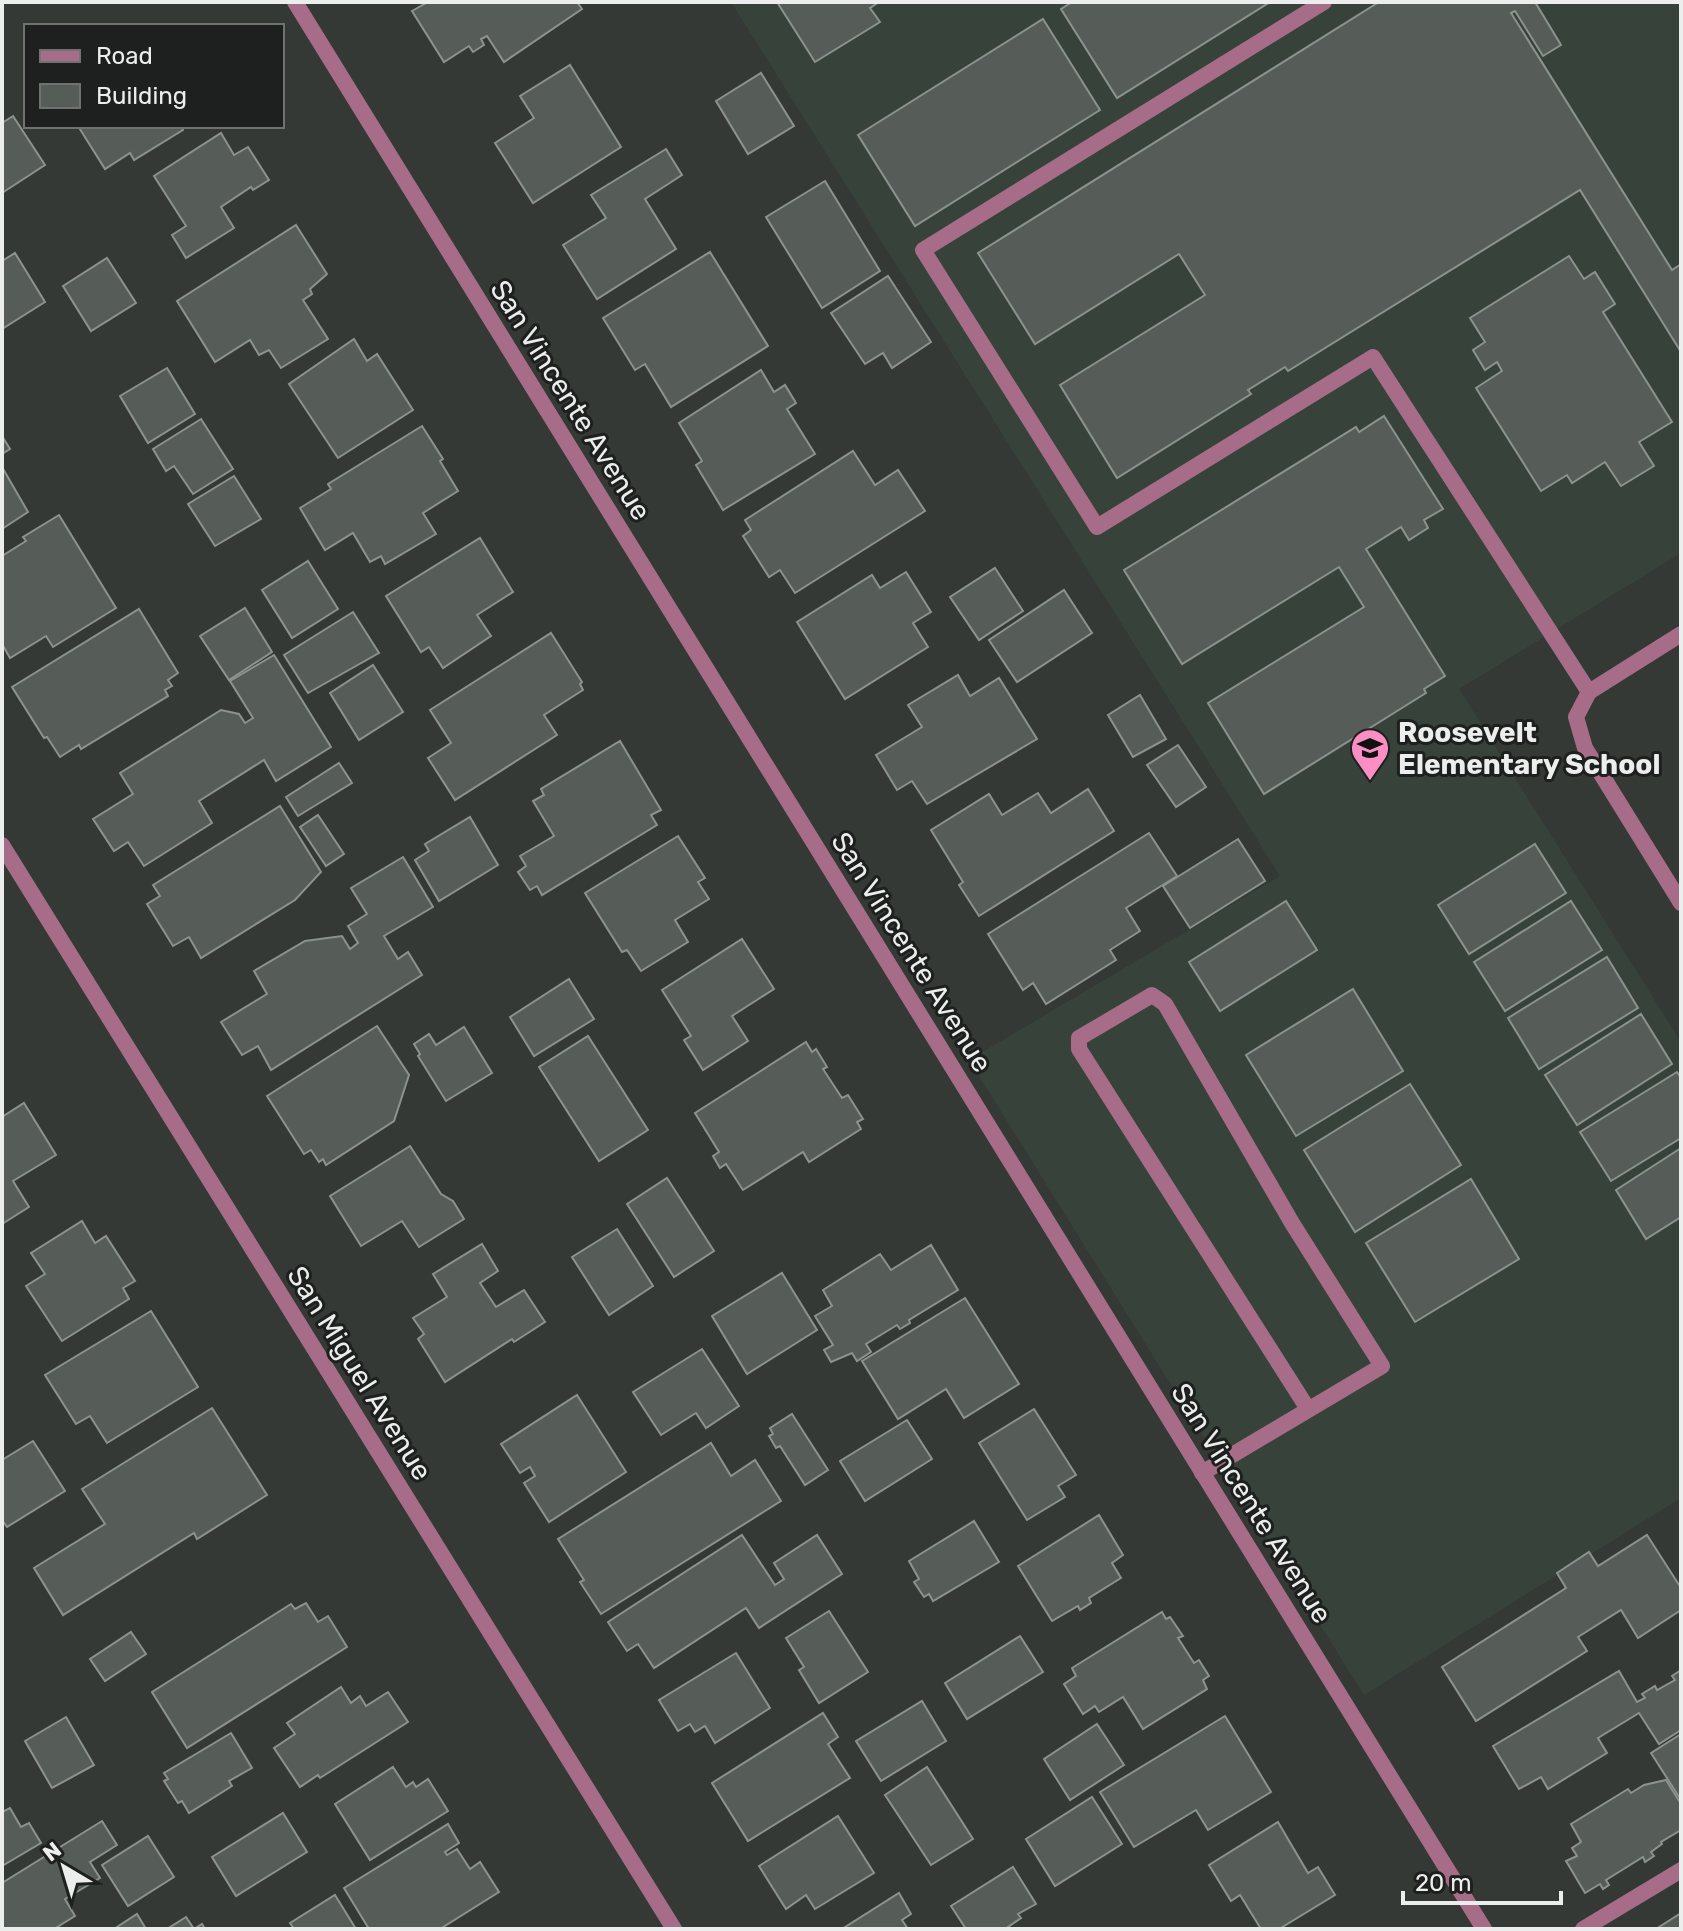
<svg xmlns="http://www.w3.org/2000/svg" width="1683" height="1931" viewBox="0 0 1683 1931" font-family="Rubik,sans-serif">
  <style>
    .built { fill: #37433a }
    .building { fill: #565c57; stroke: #8c928d; stroke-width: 2 }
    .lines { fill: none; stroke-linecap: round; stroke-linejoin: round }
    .lane { stroke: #a66c88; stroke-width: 16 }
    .street { stroke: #a66c88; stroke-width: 16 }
    .labels { text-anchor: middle; stroke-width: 6; stroke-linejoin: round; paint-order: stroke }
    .street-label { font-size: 28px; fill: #ebeeec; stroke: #1d201e }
    .poi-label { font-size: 28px; font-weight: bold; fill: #ebeeec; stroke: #1d201e; text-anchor: start }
  </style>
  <rect width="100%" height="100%" fill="#343935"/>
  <path class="built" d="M731,2H1677L1681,8V553L1459,689L1681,1042V1498L1364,1695L969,1060L1280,876Z"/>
  <g class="building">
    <path d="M428,2H577L582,9L504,62L487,36L481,39L484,45L473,52L469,46L444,62L412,11Z"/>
    <path d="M777,2H879L870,8L880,22L815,62Z"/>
    <path d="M1072,2H1270L1117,98L1061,9Z"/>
    <path d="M1379,2H1535L1561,45L1543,56L1515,11L1511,13L1672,270L1681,264V352L1580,190L1288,371L1285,367L1248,390L1251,394L1117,478L1060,385L1205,295L1179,254L1035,344L978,253Z"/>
    <path d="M1043,19L1100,110L915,226L858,135Z"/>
    <path d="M570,65L621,147L533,203L495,143L534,118L520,96Z"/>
    <path d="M761,73L794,126L748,154L716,101Z"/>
    <path d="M13,116L45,165L2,193V123Z"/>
    <path d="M78,126H181L183,130L134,160L130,153L105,169Z"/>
    <path d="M221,133L234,155L248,147L269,180L253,190L251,187L221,207L234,228L186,258L172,235L186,226L154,176Z"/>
    <path d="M666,149L682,175L645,199L676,249L597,299L563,245L606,218L591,195Z"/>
    <path d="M825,181L880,271L822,308L766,217Z"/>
    <path d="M296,225L327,274L310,289L312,294L303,300L328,339L281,368L269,350L259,355L250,340L215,362L177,301Z"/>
    <path d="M710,252L768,346L671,407L645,364L635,370L603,318Z"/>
    <path d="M15,253L45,302L2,329V261Z"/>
    <path d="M1569,256L1584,279L1595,272L1615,304L1603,312L1672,422L1639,442L1654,466L1621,486L1605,462L1572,483L1567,475L1541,491L1476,388L1502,371L1497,362L1485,370L1473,350L1485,342L1470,318Z"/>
    <path d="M107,258L136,303L91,331L63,286Z"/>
    <path d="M888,276L931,342L892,368L883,353L865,364L831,313Z"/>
    <path d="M354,339L367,361L377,354L413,410L338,458L289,384Z"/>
    <path d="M167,368L195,414L148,443L120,396Z"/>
    <path d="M761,370L774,392L785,385L796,403L787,409L815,454L723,510L696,465L702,461L679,423Z"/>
    <path d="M1384,416L1443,509L1424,520L1428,528L1409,540L1401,527L1366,549L1445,676L1424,689L1426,693L1264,794L1208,703L1364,607L1339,567L1182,664L1124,570L1356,427L1359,432Z"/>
    <path d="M201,419L233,469L193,494L174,466L166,471L153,449Z"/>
    <path d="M422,426L443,459L440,461L458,491L423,513L436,534L385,564L381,556L370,562L353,533L325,550L300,508L331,489L328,484Z"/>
    <path d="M2,436L10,449L2,454Z"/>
    <path d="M853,451L875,485L898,470L925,511L795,593L780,570L769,577L743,536L751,530L745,520Z"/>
    <path d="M2,467L28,512L2,529Z"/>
    <path d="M234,476L261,519L215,546L188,504Z"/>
    <path d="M59,515L116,608L53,647L46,636L10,658L2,644V556L26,541L23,537Z"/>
    <path d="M480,538L513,592L477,615L491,636L443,668L429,647L421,652L386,596Z"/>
    <path d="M308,561L338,609L292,638L262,590Z"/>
    <path d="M995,568L1023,611L979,640L950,597Z"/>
    <path d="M906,572L931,612L913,623L928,647L845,699L797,622L872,575L880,588Z"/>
    <path d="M1064,590L1092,633L1017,682L989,640Z"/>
    <path d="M245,608L272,652L229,680L200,636Z"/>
    <path d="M139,609L178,673L168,680L172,686L165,690L168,696L81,749L79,745L60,757L47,737L44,738L12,687Z"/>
    <path d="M353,612L379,653L308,693L284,655Z"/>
    <path d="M551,633L582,682L580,684L583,690L544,715L557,735L455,800L428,758L451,743L430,710Z"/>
    <path d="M274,655L331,747L276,781L264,760L199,801L212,823L144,866L128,842L114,851L93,819L133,794L120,773L221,710L239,714L245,723L253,718L230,681Z"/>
    <path d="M373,665L403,712L359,740L330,693Z"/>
    <path d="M958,675L970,696L999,678L1037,739L927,804L912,781L897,790L876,755L922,727L908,705Z"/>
    <path d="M1140,695L1166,739L1133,757L1108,715Z"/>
    <path d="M620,741L661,810L651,815L657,825L542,895L537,886L530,890L518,872L526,866L520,856L554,836L533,801L544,795L541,789Z"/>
    <path d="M1178,745L1206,787L1176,807L1147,765Z"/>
    <path d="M339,763L352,783L298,816L286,797Z"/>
    <path d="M1088,789L1114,831L979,916L959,885L963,882L931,830L989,794L1002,815L1038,793L1051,813Z"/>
    <path d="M280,806L321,872L295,900L201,958L189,937L173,946L147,904L160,896L153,885Z"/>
    <path d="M318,815L344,854L326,866L300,827Z"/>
    <path d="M470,817L498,865L439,901L415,860L429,851L425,844Z"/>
    <path d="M1149,833L1177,876L1126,908L1140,931L1110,950L1116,960L1046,1004L1033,983L1023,990L988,934Z"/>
    <path d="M678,836L705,878L698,882L709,899L675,920L688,942L641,971L627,950L622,952L585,893Z"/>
    <path d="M1238,839L1265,881L1190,928L1163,886Z"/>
    <path d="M1535,844L1566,893L1469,954L1438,905Z"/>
    <path d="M403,857L433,907L384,936L398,959L408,952L422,975L271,1070L258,1046L242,1055L221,1022L267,994L254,971L305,941L342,936L350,949L358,943L348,926L367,914L351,888Z"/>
    <path d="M1286,901L1317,950L1220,1011L1189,962Z"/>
    <path d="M1571,901L1602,950L1505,1011L1474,962Z"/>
    <path d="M742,939L774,989L732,1016L748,1041L703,1070L684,1040L691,1036L662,990Z"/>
    <path d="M1607,957L1638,1008L1539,1069L1508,1018Z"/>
    <path d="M569,979L594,1019L534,1056L510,1017Z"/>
    <path d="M1353,989L1403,1071L1296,1136L1246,1055Z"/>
    <path d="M1641,1014L1672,1064L1577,1125L1545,1075Z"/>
    <path d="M377,1026L409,1075L394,1121L326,1165L323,1159L319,1162L311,1150L304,1154L267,1096Z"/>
    <path d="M464,1027L492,1073L446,1101L418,1056L420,1054L414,1044L429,1034L436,1045Z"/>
    <path d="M588,1036L648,1130L599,1161L539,1067Z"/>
    <path d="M806,1042L812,1052L816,1049L827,1067L823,1069L842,1098L848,1095L863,1119L857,1122L861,1129L809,1162L803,1152L743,1190L726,1164L720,1168L713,1156L719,1152L695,1113Z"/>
    <path d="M1677,1072L1681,1078V1138L1611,1181L1580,1132Z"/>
    <path d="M1410,1084L1461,1165L1355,1232L1304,1150Z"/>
    <path d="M24,1103L56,1155L13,1181L29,1207L2,1224V1117Z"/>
    <path d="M410,1146L441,1194L453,1201L464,1219L419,1247L402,1221L361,1246L330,1196Z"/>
    <path d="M1681,1148V1217L1646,1239L1616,1190Z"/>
    <path d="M667,1178L714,1251L674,1277L627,1204Z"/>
    <path d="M1471,1179L1519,1259L1415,1322L1366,1243Z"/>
    <path d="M82,1221L95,1243L106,1236L135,1281L123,1288L129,1299L62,1341L26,1286L45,1274L31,1253Z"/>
    <path d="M617,1229L653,1286L609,1315L572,1257Z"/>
    <path d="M482,1244L498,1271L480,1283L496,1307L524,1290L545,1322L514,1342L512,1339L445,1382L418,1339L424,1334L413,1318L447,1297L433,1274Z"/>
    <path d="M931,1245L958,1290L909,1320L910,1323L900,1329L897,1325L866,1344L871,1352L857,1361L852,1353L831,1362L824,1350L833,1345L815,1316L832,1306L823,1290L880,1254L891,1270Z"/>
    <path d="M782,1273L817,1330L747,1374L712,1316Z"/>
    <path d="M965,1298L1019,1384L964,1418L946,1389L898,1419L862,1361Z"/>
    <path d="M151,1311L198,1387L107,1443L90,1416L76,1424L45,1375Z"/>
    <path d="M702,1349L739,1406L706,1428L696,1413L661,1435L633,1392Z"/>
    <path d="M577,1395L626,1472L549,1522L524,1483L535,1476L530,1467L520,1473L501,1444Z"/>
    <path d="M212,1408L267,1495L197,1539L194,1533L63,1615L34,1568L105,1524L82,1489Z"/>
    <path d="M1034,1409L1076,1475L1058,1486L1065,1497L1027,1520L979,1443Z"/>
    <path d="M792,1414L828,1470L805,1485L780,1446L776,1448L769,1436L773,1434L770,1428Z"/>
    <path d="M907,1420L932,1459L865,1501L840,1461Z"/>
    <path d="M33,1441L65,1491L7,1527L2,1520V1460Z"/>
    <path d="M711,1443L731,1476L755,1460L781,1501L601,1614L580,1582L584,1580L558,1539Z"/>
    <path d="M1099,1515L1123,1555L1112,1563L1121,1578L1089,1598L1091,1603L1080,1610L1078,1606L1052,1621L1018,1566Z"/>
    <path d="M974,1521L999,1562L933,1601L929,1594L924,1597L914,1582L919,1579L909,1561Z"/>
    <path d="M742,1535L775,1585L784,1579L774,1563L817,1535L842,1574L759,1628L746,1608L654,1668L638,1644L627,1651L608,1622Z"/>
    <path d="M1647,1535L1681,1588V1610L1638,1638L1621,1610L1578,1637L1587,1651L1476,1721L1442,1667L1566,1588L1557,1573L1589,1552L1598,1566Z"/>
    <path d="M306,1603L318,1622L328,1616L347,1647L187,1748L152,1692L291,1604L295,1609Z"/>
    <path d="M829,1611L868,1672L819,1703L799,1670L804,1667L786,1638Z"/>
    <path d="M1162,1612L1166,1619L1170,1617L1183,1636L1178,1638L1194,1663L1199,1660L1209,1676L1203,1680L1207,1689L1143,1729L1123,1697L1099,1712L1095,1706L1083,1714L1064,1684L1076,1676L1072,1668Z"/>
    <path d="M131,1632L146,1654L105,1681L90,1659Z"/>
    <path d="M1020,1636L1043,1672L967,1719L945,1683Z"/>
    <path d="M736,1653L770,1708L715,1743L705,1726L695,1732L690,1724L678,1731L659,1700Z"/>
    <path d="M1681,1670V1730L1659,1744L1639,1713L1598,1738L1607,1753L1548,1789L1541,1777L1519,1789L1493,1746L1619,1671L1637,1702L1645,1698L1642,1694L1655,1686L1657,1690L1675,1680L1672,1676Z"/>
    <path d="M341,1687L351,1703L360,1696L366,1706L388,1692L408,1722L320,1778L318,1775L300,1787L274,1748L295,1734L287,1723Z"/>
    <path d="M922,1701L946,1741L881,1781L856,1741Z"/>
    <path d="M823,1713L838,1737L828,1744L850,1778L748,1841L712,1783Z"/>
    <path d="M1225,1716L1271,1792L1208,1830L1196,1810L1134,1847L1100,1792Z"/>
    <path d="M66,1717L94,1765L52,1788L25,1741Z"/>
    <path d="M1097,1724L1124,1765L1070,1800L1044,1759Z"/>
    <path d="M231,1733L252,1768L229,1781L232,1786L189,1813L182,1801L178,1803L164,1781L168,1779L164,1773Z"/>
    <path d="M1681,1734V1800L1651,1753Z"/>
    <path d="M393,1767L406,1787L413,1782L416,1787L428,1779L448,1811L370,1860L335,1804Z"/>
    <path d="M927,1767L973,1839L931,1865L885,1795Z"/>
    <path d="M1666,1780L1681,1804V1830L1661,1842L1662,1844L1651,1852L1654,1856L1645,1862L1643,1857L1606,1880L1609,1885L1603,1889L1600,1884L1585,1893L1566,1861L1577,1856L1572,1848L1581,1842L1571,1824L1628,1789L1631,1793L1644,1785Z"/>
    <path d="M1092,1797L1122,1844L1055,1886L1026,1839Z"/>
    <path d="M10,1808L21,1827L29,1823L41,1843L2,1866V1812Z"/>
    <path d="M283,1813L307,1852L236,1896L212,1857Z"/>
    <path d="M838,1816L874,1873L815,1909L806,1895L786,1909L759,1866Z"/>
    <path d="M102,1821L117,1845L90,1862L100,1878L65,1899L75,1916L54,1929H2V1883Z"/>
    <path d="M1278,1822L1308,1873L1318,1867L1335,1895L1279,1929H1261L1240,1895L1231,1901L1209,1865Z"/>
    <path d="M448,1824L459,1843L445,1852L447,1855L457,1849L470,1869L480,1862L499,1892L440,1929H369L344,1888Z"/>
    <path d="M148,1836L174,1877L128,1906L102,1865Z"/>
    <path d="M1013,1867L1036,1904L1018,1914L1021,1918L1005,1929H966L951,1906Z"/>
    <path d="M899,1893L911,1914L902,1920L908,1929H842Z"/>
    <path d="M335,1895L356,1929H294L290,1923Z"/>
    <path d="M1681,1913V1929H1656Z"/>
    <path d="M137,1914L146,1929H114Z"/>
    <path d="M186,1917L194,1929L202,1924L205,1929H167Z"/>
  </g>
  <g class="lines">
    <g class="lane">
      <path d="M1324,2L923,250L1097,527L1373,357L1589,692"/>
      <path d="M1202,1473L1382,1366L1292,1223L1165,1004L1152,995L1079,1038V1049L1308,1409"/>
      <path d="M1583,1929L1681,1870"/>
    </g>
    <g class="street">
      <path d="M295,2L1484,1929"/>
      <path d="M1681,634L1589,692L1576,717L1585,748L1681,903"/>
      <path d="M2,845L674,1929"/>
    </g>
  </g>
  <defs>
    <g id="school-pin" transform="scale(2)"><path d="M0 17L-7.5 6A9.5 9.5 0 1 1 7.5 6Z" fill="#fb8fc4" stroke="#1d201e"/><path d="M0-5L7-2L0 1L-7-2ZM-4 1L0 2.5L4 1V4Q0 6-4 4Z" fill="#111"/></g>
  </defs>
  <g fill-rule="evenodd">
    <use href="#school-pin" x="1370" y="748"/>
  </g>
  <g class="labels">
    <g class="street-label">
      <text transform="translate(571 400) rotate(58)" y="10">San Vincente Avenue</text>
      <text transform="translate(912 952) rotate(58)" y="10">San Vincente Avenue</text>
      <text transform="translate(360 1373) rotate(58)" y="10">San Miguel Avenue</text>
      <text transform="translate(1252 1503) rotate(58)" y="10">San Vincente Avenue</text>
    </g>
    <g class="poi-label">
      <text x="1398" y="742">Roosevelt<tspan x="1398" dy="32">Elementary School</tspan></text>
    </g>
  </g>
  <rect width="1683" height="1931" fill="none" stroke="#ebeeec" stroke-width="8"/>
  <rect x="24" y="24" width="260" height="104" fill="#1d201e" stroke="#6f7270" stroke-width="2"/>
  <rect x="40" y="50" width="40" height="12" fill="#a66c88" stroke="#6f7270" stroke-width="2"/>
  <text x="96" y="64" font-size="24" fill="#ebeeec">Road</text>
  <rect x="40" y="84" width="40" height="24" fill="#565c57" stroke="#6f7270" stroke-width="2"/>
  <text x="96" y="104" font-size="24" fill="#ebeeec">Building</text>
  <g transform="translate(64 1867) rotate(322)" stroke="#1d201e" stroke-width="6" paint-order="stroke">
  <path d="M0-6L14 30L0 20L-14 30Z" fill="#ebeeec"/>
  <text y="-12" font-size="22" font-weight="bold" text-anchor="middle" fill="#ebeeec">N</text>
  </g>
  <path d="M1403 1891v12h158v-12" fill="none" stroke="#ebeeec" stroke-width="4"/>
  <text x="1415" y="1891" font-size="24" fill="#ebeeec" stroke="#1d201e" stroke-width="6" paint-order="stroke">20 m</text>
</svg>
